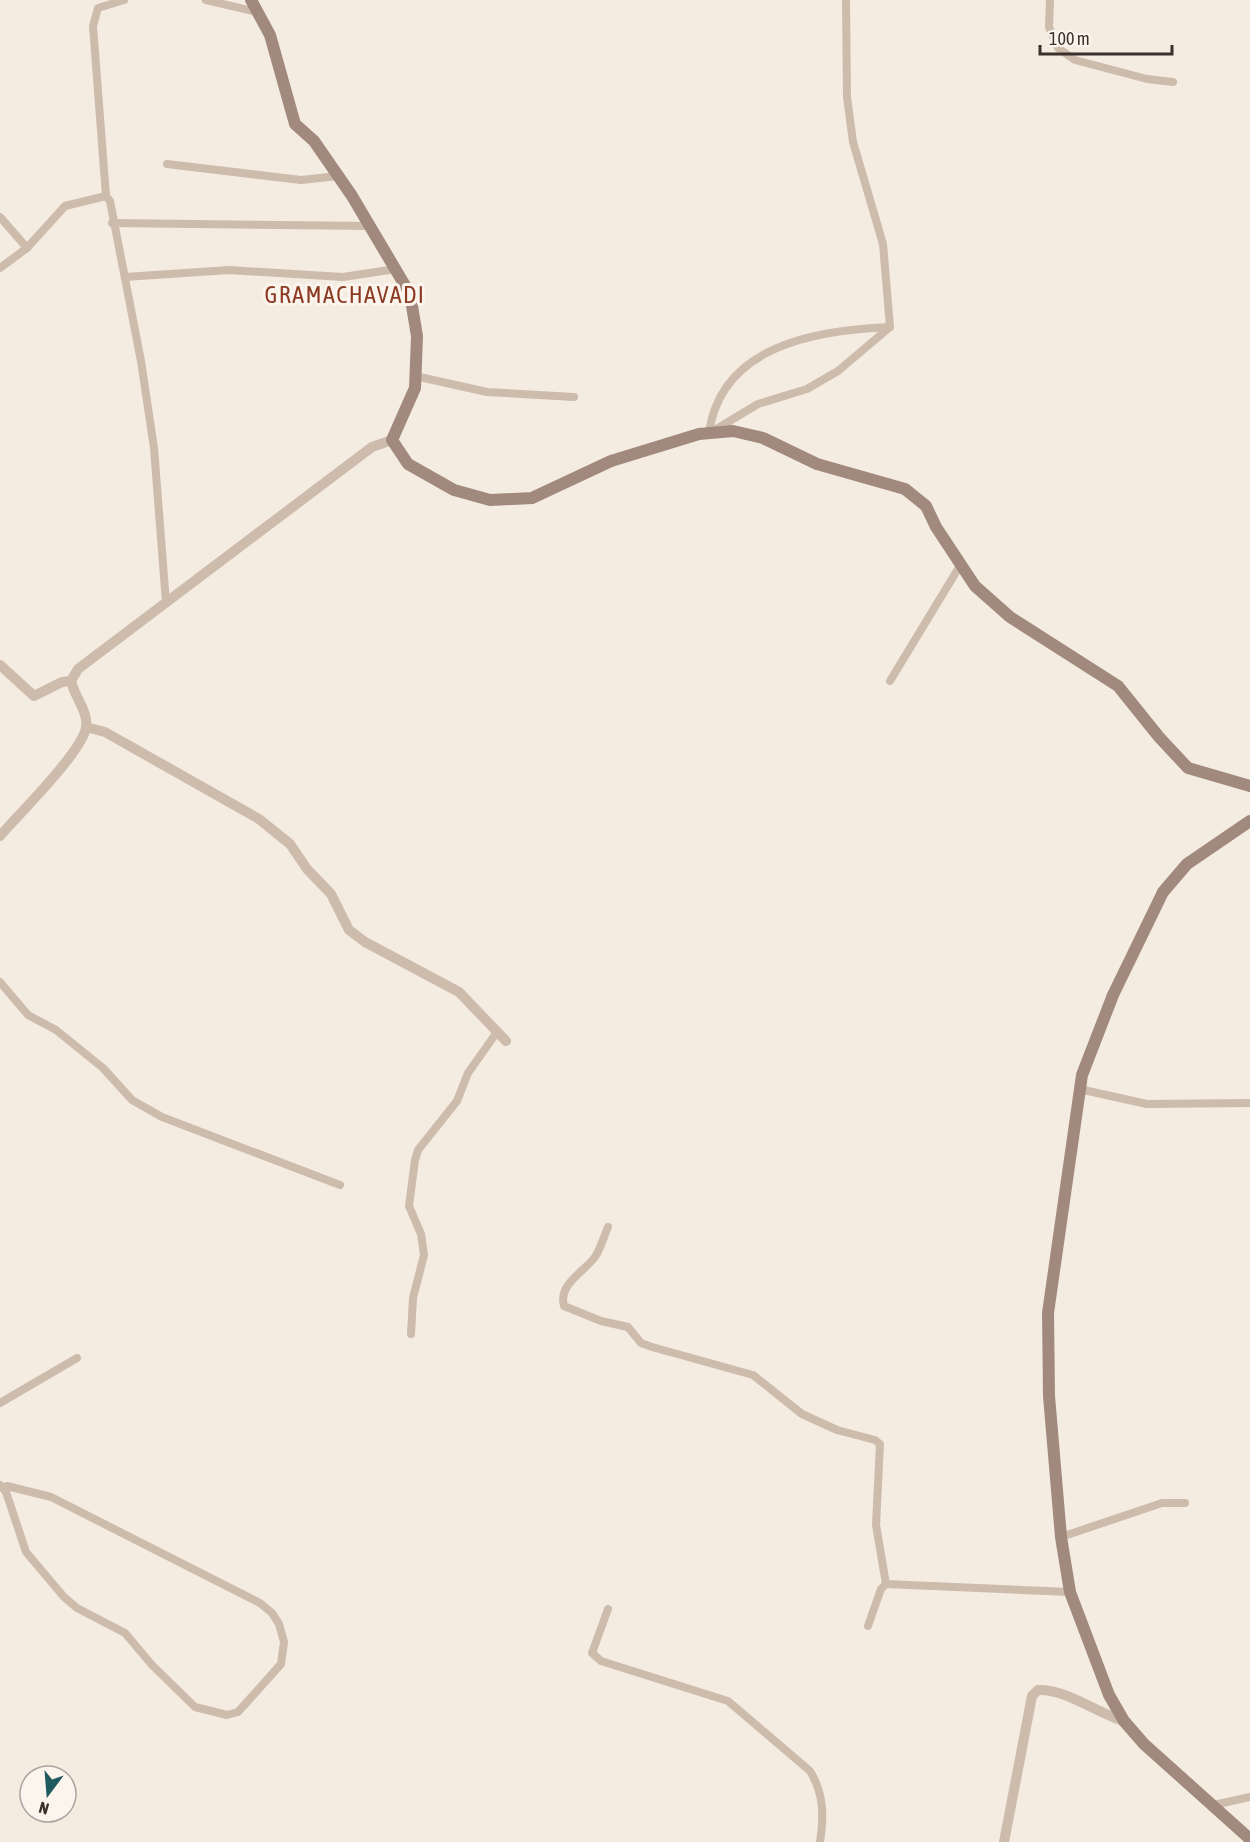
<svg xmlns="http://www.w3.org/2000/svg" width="1250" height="1842" viewBox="0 0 1250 1842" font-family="'Asap Condensed',sans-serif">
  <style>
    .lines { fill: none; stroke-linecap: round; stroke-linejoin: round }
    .minor { stroke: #cdbbac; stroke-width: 8 }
    .tertiary { stroke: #cdbbac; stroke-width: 10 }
    .secondary { stroke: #a18a7d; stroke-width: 12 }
    .labels { text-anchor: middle; stroke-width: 6; stroke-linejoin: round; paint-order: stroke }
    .quarter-label { font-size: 24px; letter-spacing: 1.5px; fill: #8c3b22; stroke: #fbf5ee }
  </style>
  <rect width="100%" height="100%" fill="#f4ebe1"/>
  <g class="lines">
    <g class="minor">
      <path d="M124,0L98,8L93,26L106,196L110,201L141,361L154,448L166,603"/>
      <path d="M206,0L257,12"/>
      <path d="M1050,0L1049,27L1058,48L1075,60L1147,79L1173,82"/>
      <path d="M167,164L301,180L338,176"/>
      <path d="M0,217L27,248"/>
      <path d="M112,223L371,226"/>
      <path d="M0,268L27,248L65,206L106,196"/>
      <path d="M125,277L229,270L343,277L396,269"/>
      <path d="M415,376L487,392L574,397"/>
      <path d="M713,431L758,404L807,389L838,371L890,327L883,244L853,142L847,97L846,0"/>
      <path d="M709,433C721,345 817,330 890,327"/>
      <path d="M890,681L961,564"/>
      <path d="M0,982L28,1015L56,1030L103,1068L132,1100L162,1117L340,1185"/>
      <path d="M1079,1089L1147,1104L1250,1103"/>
      <path d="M608,1227C604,1236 601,1248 595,1257C584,1272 558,1284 564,1306L601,1321L628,1327L641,1343L652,1347L753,1375L802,1414L837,1430L875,1440L880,1444L876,1525L886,1584L881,1589L868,1626"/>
      <path d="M411,1334L413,1298L424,1255L421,1234L409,1206L415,1160L418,1150L457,1101L468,1073L497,1032"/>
      <path d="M0,1403L77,1358"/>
      <path d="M0,1485L6,1492L26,1552L64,1597L77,1608L125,1633L152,1665L195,1707L227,1715L238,1712L281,1664L284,1642L279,1624L272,1613L260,1603L51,1497L7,1486L6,1492"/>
      <path d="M1061,1537L1162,1503H1185"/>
      <path d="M886,1584L1070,1592"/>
      <path d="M608,1609L592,1653L601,1661L728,1701L810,1771C824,1794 824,1816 820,1842"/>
      <path d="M1214,1805L1250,1797"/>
    </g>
    <g class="tertiary">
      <path d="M0,665L34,696L62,682L71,681"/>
      <path d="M86,727L105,732L259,819L290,844L307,869L331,894L349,930L365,942L459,992L506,1041"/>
      <path d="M0,836C19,814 81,753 86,728C89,712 74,696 71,681L78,669L372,447L392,440"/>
      <path d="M1004,1842L1032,1696L1038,1690C1064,1688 1097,1713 1124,1721"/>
    </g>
    <g class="secondary">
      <path d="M251,0L270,35L295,124L314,141L352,196L410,294L417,336L415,388L392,440L408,464L454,490L490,500L532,498L611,461L699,434L733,431L763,438L817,464L905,489L926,506L936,527L975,586L1010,617L1118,686L1159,737L1188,768L1250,786"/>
      <path d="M1250,821L1187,864L1163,892L1113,995L1082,1075L1048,1313L1049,1396L1061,1537L1070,1592L1109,1695L1124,1721L1144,1744L1250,1839"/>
    </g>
  </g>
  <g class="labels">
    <g class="quarter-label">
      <text x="345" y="303">GRAMACHAVADI</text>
    </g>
  </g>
  <g transform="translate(48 1794) rotate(196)"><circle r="28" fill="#fbf5ee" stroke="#aea6a0" stroke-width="1.5"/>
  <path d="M0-4.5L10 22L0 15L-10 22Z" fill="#1f5a5e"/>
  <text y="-9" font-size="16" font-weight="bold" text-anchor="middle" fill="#3b302b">N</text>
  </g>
  <path d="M1040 45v9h132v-9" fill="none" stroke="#3b302b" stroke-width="3"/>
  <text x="1049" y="45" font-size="18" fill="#3b302b" stroke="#fbf5ee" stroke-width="4.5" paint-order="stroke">100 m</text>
</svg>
